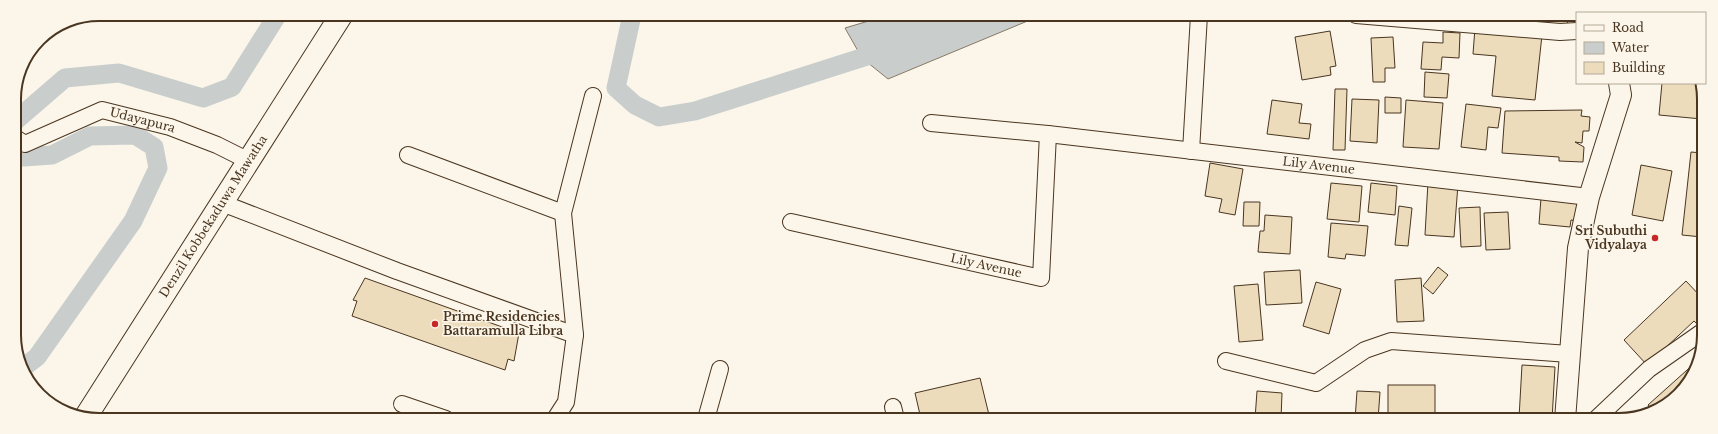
<svg xmlns="http://www.w3.org/2000/svg" width="1718" height="434" viewBox="0 0 1718 434" font-family="'Libre Baskerville',serif">
  <style>
    .water { fill: #c9cecd; stroke: #887966 }
    .lines { fill: none; stroke-linecap: round; stroke-linejoin: round }
    .canal { stroke: #c9cecd; stroke-width: 19 }
    .building { fill: #ecdcbc; stroke: #4a3520 }
    .minor-casing { stroke: #4a3520; stroke-width: 18 }
    .tertiary-casing { stroke: #4a3520; stroke-width: 22 }
    .primary-casing { stroke: #4a3520; stroke-width: 24 }
    .minor { stroke: #fbf6e9; stroke-width: 16 }
    .tertiary { stroke: #fbf6e9; stroke-width: 20 }
    .primary { stroke: #fbf6e9; stroke-width: 22 }
    .poi-dot { fill: #c62828; stroke: #fbf6e9; stroke-width: 1.5 }
    .labels { text-anchor: middle; stroke-width: 3; stroke-linejoin: round; paint-order: stroke }
    .street-label { font-size: 12px; fill: #4a3520; stroke: #fbf6e9 }
    .poi-label { font-size: 12px; font-weight: bold; fill: #4a3520; stroke: #fbf6e9; text-anchor: end }
    .rim { fill: none; stroke: #4a3520; stroke-width: 2 }
  </style>
  <rect width="100%" height="100%" fill="#fbf6e9"/>
  <path class="water" d="M889,15H1042L888,79L862,58L845,28Z"/>
  <g class="lines">
    <g class="canal">
      <path d="M632,15L616,88L635,105L659,117L695,111L886,50"/>
      <path d="M14,122L65,78L119,73L203,98L232,87L278,14"/>
      <path d="M15,152L24,157L52,155L90,136L135,135L154,147L158,168L133,221L37,357L24,367"/>
    </g>
  </g>
  <g class="building">
    <path d="M1282,15H1304V18L1283,21Z"/>
    <path d="M1533,16H1577V18H1568L1567,28L1533,22Z"/>
    <path d="M1475,28L1542,35L1535,100L1492,96L1496,56L1473,54Z"/>
    <path d="M1330,31L1336,66L1330,67L1331,75L1302,80L1295,37Z"/>
    <path d="M1443,32L1460,33L1459,58L1442,57L1441,70L1421,69L1423,42L1443,43Z"/>
    <path d="M1393,37L1395,68H1385V82H1373L1371,38Z"/>
    <path d="M1425,72L1449,74L1447,98L1424,97Z"/>
    <path d="M1662,83H1702V119L1659,115Z"/>
    <path d="M1335,89H1347L1345,150H1333Z"/>
    <path d="M1385,97L1401,98V113H1385Z"/>
    <path d="M1352,99L1379,100L1377,143L1350,141Z"/>
    <path d="M1272,100L1302,104L1299,123L1311,124L1309,139L1267,134Z"/>
    <path d="M1406,100L1443,103L1439,149L1403,147Z"/>
    <path d="M1466,104L1501,108L1498,128L1488,127L1486,150L1461,147Z"/>
    <path d="M1582,110L1581,116L1590,117L1589,131H1583L1582,143L1575,142L1584,147L1583,162L1559,161V157L1502,153L1505,111Z"/>
    <path d="M1691,152L1702,153V237L1682,235Z"/>
    <path d="M1210,163L1243,169L1235,215L1219,212L1222,199L1205,196Z"/>
    <path d="M1641,165L1672,171L1663,221L1632,215Z"/>
    <path d="M1428,182L1458,184L1454,237L1425,235Z"/>
    <path d="M1331,183L1362,186L1359,222L1327,219Z"/>
    <path d="M1371,183L1397,186L1395,215L1368,212Z"/>
    <path d="M1541,198L1578,201L1577,221L1571,220L1570,227L1539,224Z"/>
    <path d="M1244,202H1260L1259,226H1243Z"/>
    <path d="M1399,206L1412,208L1408,246L1395,245Z"/>
    <path d="M1480,207L1481,246L1461,247L1459,208Z"/>
    <path d="M1508,212L1510,249L1486,250L1484,213Z"/>
    <path d="M1265,215L1292,217L1290,254L1258,252L1260,231H1264Z"/>
    <path d="M1331,223L1368,226L1365,256L1346,254L1345,259L1328,257Z"/>
    <path d="M1438,267L1448,275L1433,294L1423,286Z"/>
    <path d="M1300,270L1302,303L1266,305L1264,272Z"/>
    <path d="M365,278L519,333L514,361L508,359L505,370L352,316L357,301L353,300Z"/>
    <path d="M1421,278L1424,321L1397,322L1395,280Z"/>
    <path d="M1686,281L1702,298V325L1700,327L1694,321L1647,365L1624,340Z"/>
    <path d="M1316,282L1341,289L1329,334L1303,326Z"/>
    <path d="M1258,284L1263,340L1239,342L1234,286Z"/>
    <path d="M1696,362L1675,399L1651,409L1648,405Z"/>
    <path d="M1522,365L1555,367L1552,420L1519,418Z"/>
    <path d="M980,378L990,419H921L915,393Z"/>
    <rect x="1388" y="385" width="47" height="34"/>
    <path d="M1257,391L1282,393L1281,419H1255Z"/>
    <path d="M1357,391L1380,392L1378,420H1355Z"/>
  </g>
  <g class="lines">
    <g class="minor-casing">
      <g id="minor">
        <path d="M1356,15L1560,32L1577,31"/>
        <path id="s1" d="M931,123L1048,134L1589,197"/>
        <path id="s2" d="M14,137L25,144L102,110L170,127L217,145L249,161"/>
        <path d="M1191,151L1199,15"/>
        <path d="M408,155L563,213"/>
        <path d="M222,203L397,271L575,335"/>
        <path id="s3" d="M791,222L1041,278L1048,134"/>
        <path d="M1226,361L1316,383L1365,350L1391,341L1569,354"/>
        <path d="M402,404L446,419"/>
        <path d="M893,407L896,419"/>
        <path d="M555,419L566,402L575,335L563,213L593,96"/>
        <path d="M706,419L720,369"/>
        <path d="M1595,420L1649,369L1702,332"/>
      </g>
    </g>
    <g class="tertiary-casing">
      <path id="tertiary" d="M1565,420L1578,248L1589,197L1621,95L1619,83"/>
    </g>
    <g class="primary-casing">
      <g id="primary">
        <path id="s4" d="M85,418L342,14"/>
      </g>
    </g>
    <use href="#minor" class="minor"/>
    <use href="#tertiary" class="tertiary"/>
    <use href="#primary" class="primary"/>
  </g>
  <g class="poi-dot">
    <circle cx="1655" cy="238" r="4"/>
    <circle cx="435" cy="324" r="4"/>
  </g>
  <g class="labels">
    <g class="street-label">
      <text dy="4" stroke="none"><textPath href="#s2" startOffset="139">Udayapura</textPath></text>
      <text dy="4" stroke="none"><textPath href="#s1" startOffset="390">Lily Avenue</textPath></text>
      <text dy="4" stroke="none"><textPath href="#s4" startOffset="239">Denzil Kobbekaduwa Mawatha</textPath></text>
      <text dy="4" stroke="none"><textPath href="#s3" startOffset="200">Lily Avenue</textPath></text>
    </g>
    <g class="poi-label">
      <text x="1647" y="235">Sri Subuthi<tspan x="1647" dy="14">Vidyalaya</tspan></text>
      <text x="443" y="321" text-anchor="start">Prime Residencies<tspan x="443" dy="14">Battaramulla Libra</tspan></text>
    </g>
  </g>
  <path d="M0 0H1718V434H0ZM99 21H1619A78 78 0 0 1 1697 99V335A78 78 0 0 1 1619 413H99A78 78 0 0 1 21 335V99A78 78 0 0 1 99 21Z" fill="#fbf6e9" fill-rule="evenodd"/>
  <path class="rim" d="M99 21H1619A78 78 0 0 1 1697 99V335A78 78 0 0 1 1619 413H99A78 78 0 0 1 21 335V99A78 78 0 0 1 99 21Z"/>
  <rect x="1576" y="12" width="130" height="72" fill="#fbf6e9" stroke="#b4a999"/>
  <rect x="1584" y="25" width="20" height="6" fill="#fbf6e9" stroke="#b4a999"/>
  <text x="1612" y="32" font-size="12" fill="#4a3520">Road</text>
  <rect x="1584" y="42" width="20" height="12" fill="#c9cecd" stroke="#b4a999"/>
  <text x="1612" y="52" font-size="12" fill="#4a3520">Water</text>
  <rect x="1584" y="62" width="20" height="12" fill="#ecdcbc" stroke="#b4a999"/>
  <text x="1612" y="72" font-size="12" fill="#4a3520">Building</text>
</svg>
